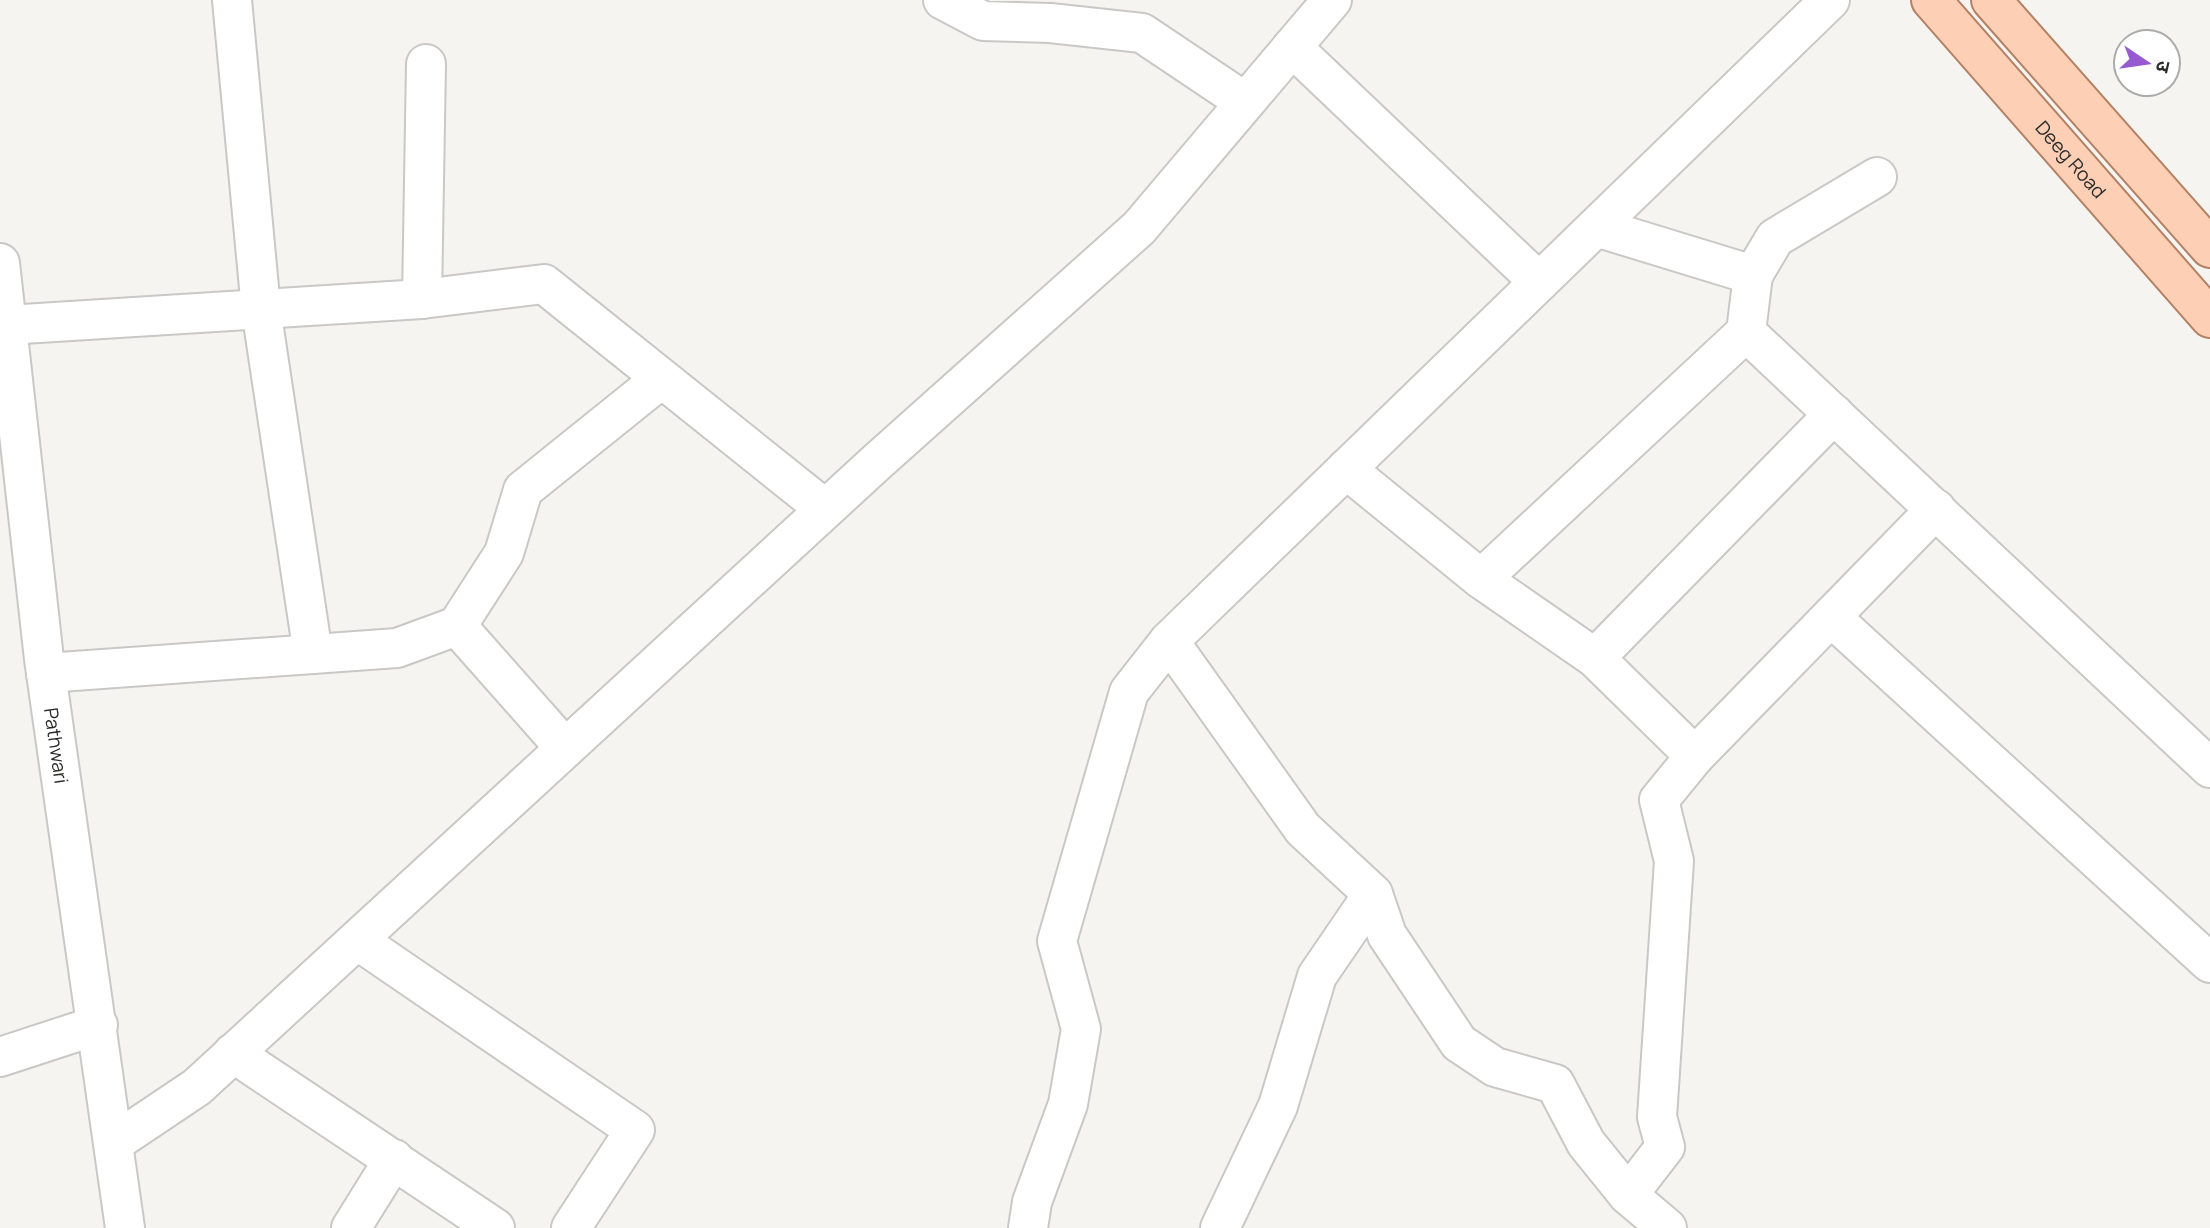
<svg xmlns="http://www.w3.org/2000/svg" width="2210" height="1228" viewBox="0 0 2210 1228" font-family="Manrope,'Noto Sans Devanagari',sans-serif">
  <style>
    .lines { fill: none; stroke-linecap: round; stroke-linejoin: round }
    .minor-casing { stroke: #cac8c6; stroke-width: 42 }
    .major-casing { stroke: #b38164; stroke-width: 42 }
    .minor { stroke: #fff; stroke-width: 38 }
    .major { stroke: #fdcfb5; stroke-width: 38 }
    .labels { text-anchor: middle; stroke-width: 5; stroke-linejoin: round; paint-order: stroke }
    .street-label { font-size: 19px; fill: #2c2c2b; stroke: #fff }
  </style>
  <rect width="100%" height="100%" fill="#f5f4f1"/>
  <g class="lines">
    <g class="minor-casing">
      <g id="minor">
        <path d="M232,0L261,309L313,654"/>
        <path d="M943,0L983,21L1050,23L1142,33L1245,102"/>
        <path d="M1292,47L1539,282"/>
        <path id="s1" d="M0,263L44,659L125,1228"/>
        <path d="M1753,275L1775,238L1877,177"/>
        <path d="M422,299L426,64"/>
        <path d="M7,325L422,299L544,284L825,509"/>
        <path d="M1746,332L2210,768"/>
        <path d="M1834,414L1595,658L1695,756L1936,509"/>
        <path d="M1346,469L1481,579L1595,658"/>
        <path d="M1481,579L1746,332L1753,275L1596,227"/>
        <path d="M1831,617L2210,963"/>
        <path d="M457,626L565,748"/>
        <path d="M1169,641L1303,829L1373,894L1387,935L1459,1043L1495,1067L1555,1084L1586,1143L1628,1195L1667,1228"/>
        <path d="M46,673L397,648L457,626L504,553L523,490L661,379"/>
        <path d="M357,940L635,1130L571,1228"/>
        <path d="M233,1053L495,1228"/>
        <path d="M0,1057L98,1025"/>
        <path d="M115,1142L197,1087L878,461L1139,228L1332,0"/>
        <path d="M1628,1195L1665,1147L1657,1117L1674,861L1659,800L1695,756"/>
        <path d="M351,1228L394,1159"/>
        <path d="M1028,1228L1032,1202L1068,1104L1081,1029L1057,941L1129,692L1169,641L1830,0"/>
        <path d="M1220,1228L1278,1106L1317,976L1373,894"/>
      </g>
    </g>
    <g class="major-casing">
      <g id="major">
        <path id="s2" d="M1931,0L2210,318"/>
        <path d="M1991,0L2210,248"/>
      </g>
    </g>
    <use href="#minor" class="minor"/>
    <use href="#major" class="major"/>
  </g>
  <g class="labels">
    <g class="street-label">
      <text dy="7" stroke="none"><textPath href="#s2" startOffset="212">Deeg Road</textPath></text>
      <text dy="7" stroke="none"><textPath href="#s1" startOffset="486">Pathwari</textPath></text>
    </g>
  </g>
  <g transform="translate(2147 63) rotate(103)"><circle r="33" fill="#ffffff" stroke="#ababaa" stroke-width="2"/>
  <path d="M0-5L12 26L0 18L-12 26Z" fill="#975ad1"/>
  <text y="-10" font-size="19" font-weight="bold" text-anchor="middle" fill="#2c2c2b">उ</text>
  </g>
</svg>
